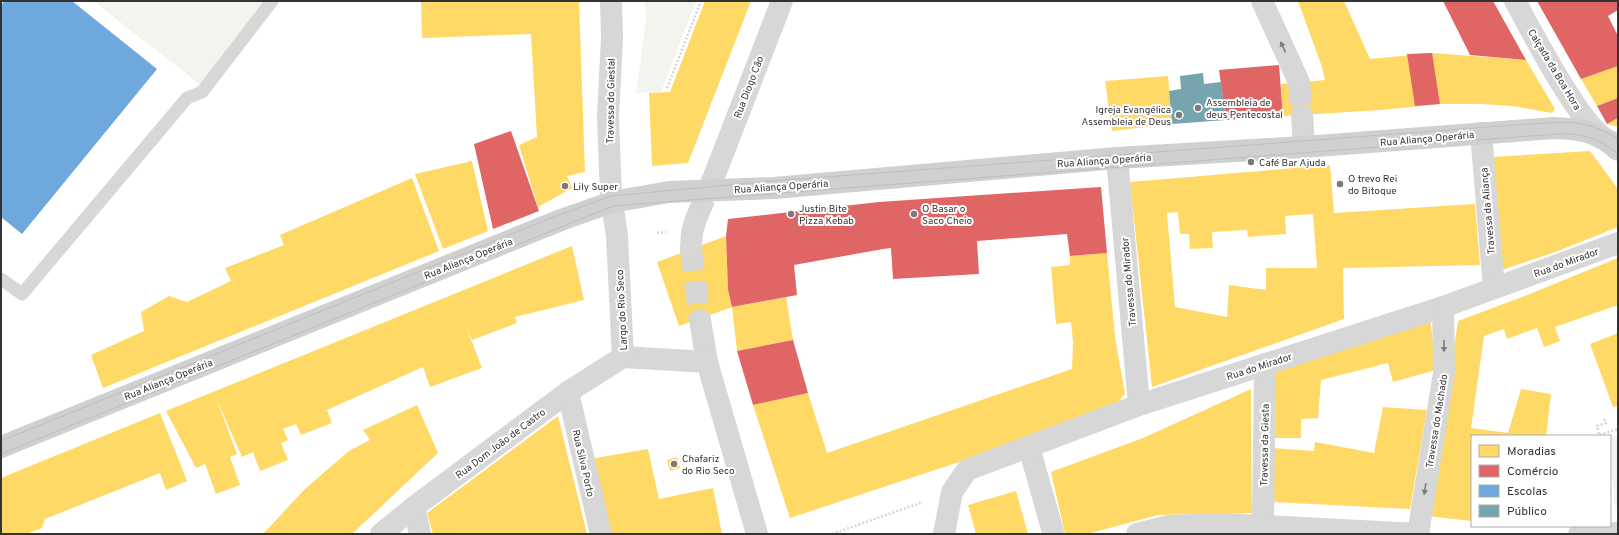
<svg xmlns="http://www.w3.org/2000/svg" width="1619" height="535" viewBox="0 0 1619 535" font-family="Overpass,sans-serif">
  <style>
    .green { fill: #f1f5ed }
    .homes { fill: #ffd966; fill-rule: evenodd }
    .shops { fill: #e06666 }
    .schools { fill: #6fa8dc }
    .public { fill: #76a5af }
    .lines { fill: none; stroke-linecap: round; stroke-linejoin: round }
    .street-tunnel { stroke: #d6d6d6; stroke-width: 22; stroke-dasharray: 22 11; stroke-linecap: butt }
    .path { stroke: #d6d6d6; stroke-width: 2.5; stroke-dasharray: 2 2; stroke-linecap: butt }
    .lane { stroke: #d7d7d7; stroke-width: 13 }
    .street { stroke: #d7d7d7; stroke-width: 22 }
    .secondary { stroke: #d0d0d0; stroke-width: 22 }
    .tram { stroke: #bebebe; stroke-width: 1 }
    .oneway { fill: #7d7d7d }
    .poi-dot { fill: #7a7a7a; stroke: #fff; stroke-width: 1.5 }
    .labels { text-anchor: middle; stroke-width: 4; stroke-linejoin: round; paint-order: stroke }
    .street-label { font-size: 10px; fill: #333; stroke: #fff }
    .poi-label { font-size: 10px; fill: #333; stroke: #fff; text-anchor: start }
  </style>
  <rect width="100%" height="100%" fill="#fff"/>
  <g class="green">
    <path d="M93,1H274L206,89Z"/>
    <path d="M645,1H696L661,92L636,93L646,21Z"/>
    <path d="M1606,436H1618V508L1614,504L1613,480H1610V436Z"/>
  </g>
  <g class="homes">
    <path d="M421,1H579L585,172L567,176L572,188L538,207L519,145L537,137L531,34L422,38Z"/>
    <path d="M705,1H751L688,163L652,166L649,93L670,92Z"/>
    <path d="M1298,1H1344L1370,59L1432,53L1526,60L1555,109L1552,113L1512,106L1481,104H1440L1381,110L1283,116L1281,84L1325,80L1322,67Z"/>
    <path d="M1618,66V98L1597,106L1581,79Z"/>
    <path d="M1168,76L1172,124L1112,131L1105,81Z"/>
    <path d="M1618,118V127L1607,124Z"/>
    <path d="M1590,151L1618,189V227L1558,251L1502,270L1491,157Z"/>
    <path d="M472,161L488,231L443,249L415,174Z"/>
    <path d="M1330,165L1334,213L1475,204L1480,265L1343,268L1344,319L1152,387L1130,182ZM1178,212L1180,234H1189L1190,249L1213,248L1212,232L1247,230L1248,237L1286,234L1285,216L1313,214L1317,268H1266V290L1229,285L1227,317L1175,307L1167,213Z"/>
    <path d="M412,178L439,251L103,388L91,355L144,331L141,312L169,296L187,302L231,281L225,268L284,245L280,235Z"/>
    <path d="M726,236L728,290L732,307L679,326L657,262Z"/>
    <path d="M572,246L584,300L515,317L517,323L472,340L464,321L482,368L430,387L423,367L327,410L332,423L301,435L296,424L283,429L288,440L281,443L288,460L260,471L253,452L242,457L216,398L237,454L230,457L240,485L216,494L205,464L196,468L166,411Z"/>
    <path d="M1107,253L1115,337L1125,394L1112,408L974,457L790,518L753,405L808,393L827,453L1072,369L1073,342L1071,322L1056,324L1051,267L1070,265V256Z"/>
    <path d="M1618,258V305L1555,327L1560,341L1544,347L1537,328L1507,339L1504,329L1484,336L1471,428L1508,433L1521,389L1551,394L1546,436H1472V521L1428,516L1458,321L1527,295Z"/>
    <path d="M786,297L793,340L737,351L732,307Z"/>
    <path d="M1430,316L1436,370L1393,382L1388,363L1321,380L1318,418L1301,419V438H1275L1272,369Z"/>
    <path d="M1618,333V406L1613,407L1590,344Z"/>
    <path d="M1251,389L1252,513L1158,515L1087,534H1065L1051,472L1143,438Z"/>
    <path d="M417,405L438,453L352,534H263L305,489L349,451L370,440L363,430Z"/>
    <path d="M1383,407L1427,410L1410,509L1272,502L1273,448L1314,451L1315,442L1374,453Z"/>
    <path d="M160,413L187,481L166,490L160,473L45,519L42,528L26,534H1V478Z"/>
    <path d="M558,416L587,534H433L427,513Z"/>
    <path d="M648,449L659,499L713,488L722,534H609L590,459Z"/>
    <path d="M677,457L680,468L670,471L667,460Z"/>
    <path d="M1016,491L1028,534H976L968,505Z"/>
  </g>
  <g class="shops">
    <path d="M1443,1H1493L1526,60L1470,55Z"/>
    <path d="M1537,1H1617L1618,10L1608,16L1618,36V66L1581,79Z"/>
    <path d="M1432,53L1440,104L1415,106L1407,54Z"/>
    <path d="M1279,65L1283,116L1226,120L1219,70Z"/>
    <path d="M1618,98V118L1607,124L1597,106Z"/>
    <path d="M511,131L539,211L493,229L474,144Z"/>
    <path d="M1101,187L1107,253L1070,256L1067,234L977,241L979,274L893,279L891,248L883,249L794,265L797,295L732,307L728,290L726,236L728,219L879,202Z"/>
    <path d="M793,340L808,393L753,405L737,351Z"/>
  </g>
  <path class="schools" d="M5,1H72L157,69L22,234L1,217V5Z"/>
  <path class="public" d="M1203,73L1204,84L1221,82L1226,120L1172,124L1169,91L1181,89L1180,76Z"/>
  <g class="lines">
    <g class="street-tunnel">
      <path d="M1299,82L1302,114"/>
      <path d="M696,219L715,174"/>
      <path d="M691,249L700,320"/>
    </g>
    <g class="path">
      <path d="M667,88L701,1"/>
      <path d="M657,233L666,232"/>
      <path d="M1604,419L1606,423L1597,426L1599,435L1618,429"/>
      <path d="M832,534L923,502"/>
    </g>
    <path class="lane" d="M1,279L22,294L187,98L202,92L272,1"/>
    <g class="street">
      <path d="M611,1L612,38L608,118L611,196L617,236L623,357"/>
      <path d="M1262,1L1299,82"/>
      <path d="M1515,1C1531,30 1582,131 1610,141"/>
      <path d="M1302,114L1304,147"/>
      <path d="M1481,133L1494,288"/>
      <path d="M1117,158L1139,405"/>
      <path d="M715,174L782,1"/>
      <path d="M691,249L692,232L696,219"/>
      <path d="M700,320L707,362"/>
      <path d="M623,357L707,362L757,534"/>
      <path d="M568,392L601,534"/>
      <path d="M1029,447L1053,532"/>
      <path d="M414,507L420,534"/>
      <path d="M1263,526L1265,364"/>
      <path d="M381,534L414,507L568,392L623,357"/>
      <path d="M944,534L952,492L967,470L1139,405L1443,307L1618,243"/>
      <path d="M1137,534L1169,526L1225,524L1419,534"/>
      <path d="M1418,534L1444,373L1443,307"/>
      <path d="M1579,534L1618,533"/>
    </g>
    <path class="secondary" d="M1,447L561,220L612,202L669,192L774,188L1117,158L1304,147L1554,128C1582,129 1596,131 1618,150"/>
    <g class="tram">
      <path d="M1,441L551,218L611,196L773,181L1528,124C1565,122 1585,118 1618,139"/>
      <path d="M1,454L613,206L1444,142L1561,134C1584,133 1601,140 1618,154"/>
    </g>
  </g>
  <defs><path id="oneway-solid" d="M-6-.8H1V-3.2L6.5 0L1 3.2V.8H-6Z"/></defs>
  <g class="oneway">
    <use href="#oneway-solid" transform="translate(1283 47) rotate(-115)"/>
    <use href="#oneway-solid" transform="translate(1444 346) rotate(89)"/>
    <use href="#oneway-solid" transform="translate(1425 489) rotate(99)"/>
  </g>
  <g class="poi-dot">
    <circle cx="1198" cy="108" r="4"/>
    <circle cx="1179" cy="115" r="4"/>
    <circle cx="1251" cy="162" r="4"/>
    <circle cx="1340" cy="184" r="4"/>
    <circle cx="565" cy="186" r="4"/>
    <circle cx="791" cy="214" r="4"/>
    <circle cx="914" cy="214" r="4"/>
    <circle cx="674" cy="464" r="4"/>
  </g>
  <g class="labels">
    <g class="street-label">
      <text transform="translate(1555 69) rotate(59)" y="4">Calçada da Boa Hora</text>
      <text transform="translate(748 87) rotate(-69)" y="4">Rua Diogo Cão</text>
      <text transform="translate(610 101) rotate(-89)" y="4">Travessa do Giestal</text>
      <text transform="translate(1427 138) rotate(-5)" y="4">Rua Aliança Operária</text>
      <text transform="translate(1104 160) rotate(-4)" y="4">Rua Aliança Operária</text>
      <text transform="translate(781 186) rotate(-4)" y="4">Rua Aliança Operária</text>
      <text transform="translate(1487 211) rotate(-95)" y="4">Travessa da Aliança</text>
      <text transform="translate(468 258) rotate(-22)" y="4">Rua Aliança Operária</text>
      <text transform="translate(1566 262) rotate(-20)" y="4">Rua do Mirador</text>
      <text transform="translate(1128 282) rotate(-95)" y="4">Travessa do Mirador</text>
      <text transform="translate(621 310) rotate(-93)" y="4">Largo do Rio Seco</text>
      <text transform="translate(1259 366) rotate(-18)" y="4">Rua do Mirador</text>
      <text transform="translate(168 379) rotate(-22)" y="4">Rua Aliança Operária</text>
      <text transform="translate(1436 421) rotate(-81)" y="4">Travessa do Machado</text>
      <text transform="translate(500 443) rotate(-37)" y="4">Rua Dom João de Castro</text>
      <text transform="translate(1264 445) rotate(-89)" y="4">Travessa da Giesta</text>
      <text transform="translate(584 463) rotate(77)" y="4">Rua Silva Porto</text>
    </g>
    <g class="poi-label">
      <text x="1206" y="106">Assembleia de<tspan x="1206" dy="12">deus Pentecostal</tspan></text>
      <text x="1171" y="113" text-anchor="end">Igreja Evangélica<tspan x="1171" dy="12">Assembleia de Deus</tspan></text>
      <text x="1259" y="166">Café Bar Ajuda</text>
      <text x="1348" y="182">O trevo Rei<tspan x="1348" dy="12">do Bitoque</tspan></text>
      <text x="573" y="190">Lily Super</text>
      <text x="799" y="212">Justin Bite<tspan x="799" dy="12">Pizza Kebab</tspan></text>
      <text x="922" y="212">O Basar o<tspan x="922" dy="12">Saco Cheio</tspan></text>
      <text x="682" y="462">Chafariz<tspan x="682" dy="12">do Rio Seco</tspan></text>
    </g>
  </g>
  <rect width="1619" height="535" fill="none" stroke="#333333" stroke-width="4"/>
  <rect x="1471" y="435" width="140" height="92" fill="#ffffff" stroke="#adadad"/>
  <rect x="1479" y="445" width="20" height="12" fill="#ffd966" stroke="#adadad"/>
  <text x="1507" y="455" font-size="12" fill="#333333">Moradias</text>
  <rect x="1479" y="465" width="20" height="12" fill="#e06666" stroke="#adadad"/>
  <text x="1507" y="475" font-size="12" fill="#333333">Comércio</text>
  <rect x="1479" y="485" width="20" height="12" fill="#6fa8dc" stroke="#adadad"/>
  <text x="1507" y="495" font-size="12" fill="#333333">Escolas</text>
  <rect x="1479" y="505" width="20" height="12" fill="#76a5af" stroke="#adadad"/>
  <text x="1507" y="515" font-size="12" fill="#333333">Público</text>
</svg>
